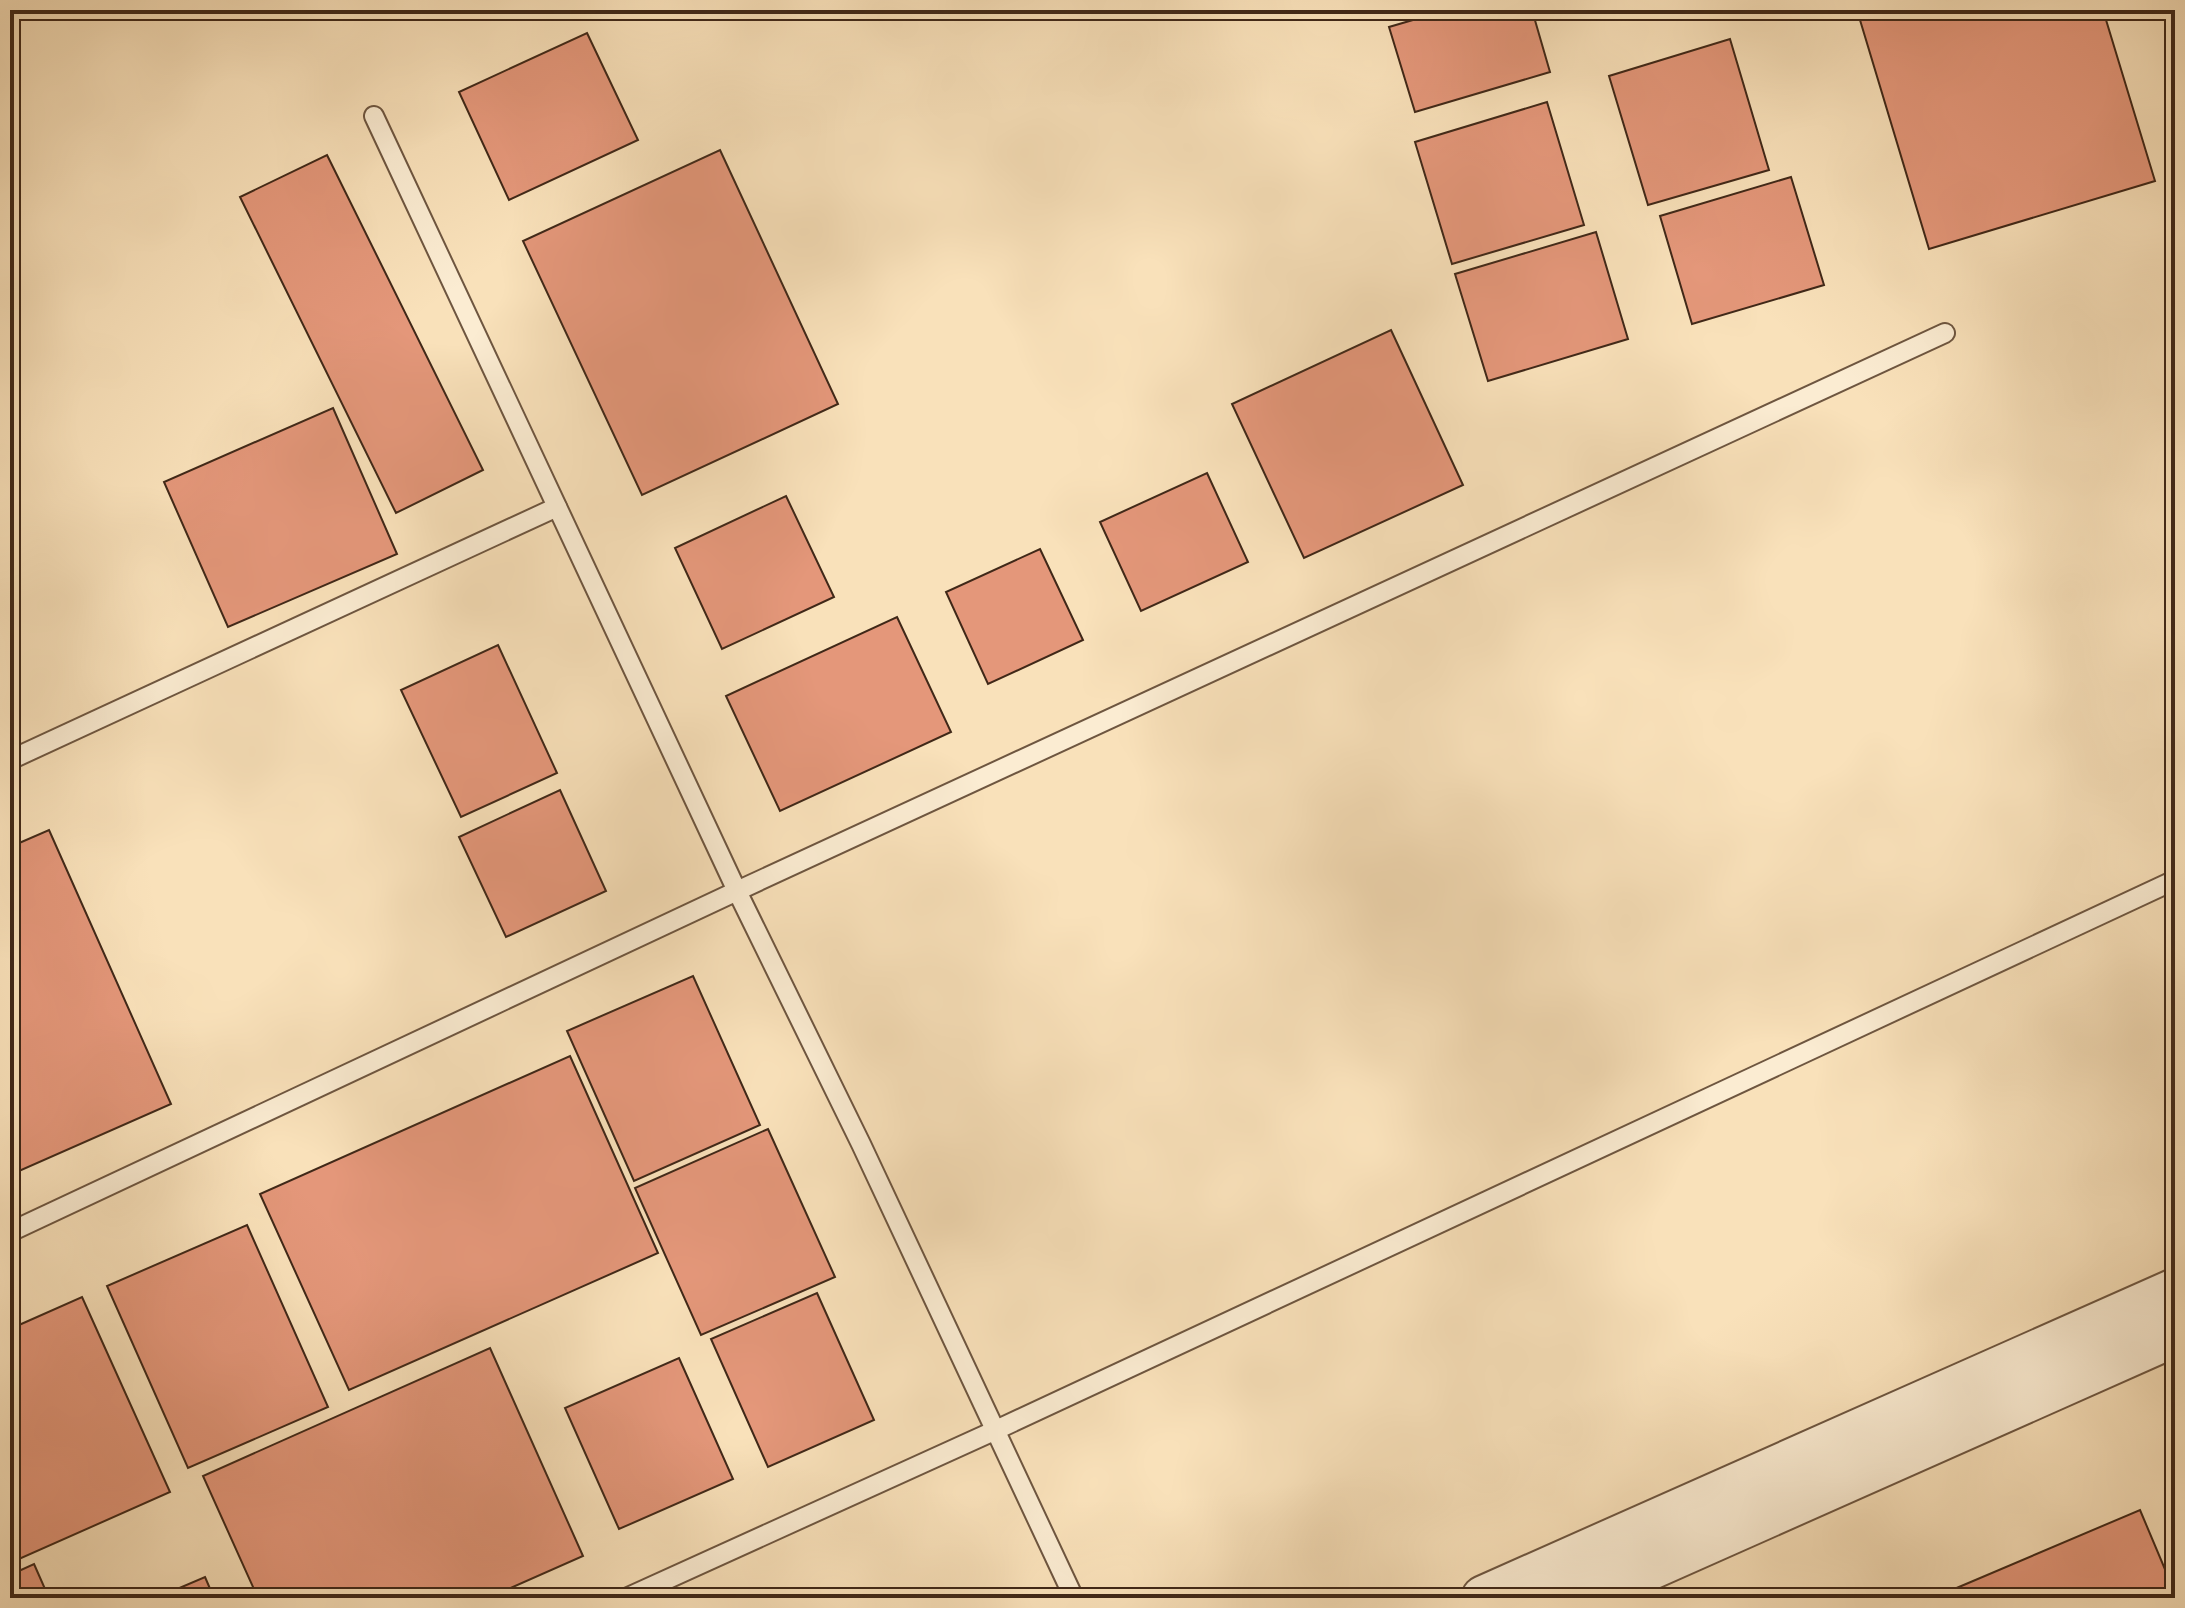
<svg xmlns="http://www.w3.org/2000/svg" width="2185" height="1608" viewBox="0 0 2185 1608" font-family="'Sorts Mill Goudy',serif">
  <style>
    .building { fill: #e4977a; stroke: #402818; stroke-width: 2 }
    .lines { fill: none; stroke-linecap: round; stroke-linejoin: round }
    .service-casing { stroke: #6e5640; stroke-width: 22 }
    .tertiary-casing { stroke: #6e5640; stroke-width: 48 }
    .service { stroke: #fbecd2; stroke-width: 18 }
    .tertiary { stroke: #fbecd2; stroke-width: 44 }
  </style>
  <rect width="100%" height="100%" fill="#f9e1ba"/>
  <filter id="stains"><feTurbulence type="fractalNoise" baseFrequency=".0025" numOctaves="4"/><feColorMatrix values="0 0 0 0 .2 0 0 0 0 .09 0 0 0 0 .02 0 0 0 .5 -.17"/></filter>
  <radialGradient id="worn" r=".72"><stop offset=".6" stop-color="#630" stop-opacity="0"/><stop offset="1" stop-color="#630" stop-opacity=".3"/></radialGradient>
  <g class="building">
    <path d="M1447,10H1532L1550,72L1415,112L1389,27Z"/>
    <path d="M1857,10H2103L2155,181L1929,249Z"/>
    <path d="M587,33L638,140L509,200L459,92Z"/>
    <path d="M1730,39L1769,170L1648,205L1609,76Z"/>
    <path d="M1547,102L1584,225L1452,264L1415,142Z"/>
    <path d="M720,150L838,404L642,495L523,241Z"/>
    <path d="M327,155L483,470L396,513L240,197Z"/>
    <path d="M1791,177L1824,285L1692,324L1660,216Z"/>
    <path d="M1596,232L1628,339L1488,381L1455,274Z"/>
    <path d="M1391,330L1463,485L1304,558L1232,404Z"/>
    <path d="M333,408L397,554L228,627L164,482Z"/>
    <path d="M1207,473L1248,562L1141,611L1100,522Z"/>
    <path d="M786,496L834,597L722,649L675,548Z"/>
    <path d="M1040,549L1083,640L988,684L946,592Z"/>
    <path d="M897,617L951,732L780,811L726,696Z"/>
    <path d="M498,645L557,773L461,817L401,690Z"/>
    <path d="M560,790L606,891L506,937L459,837Z"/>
    <path d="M49,830L171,1104L10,1175V847Z"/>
    <path d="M693,976L760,1125L634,1181L567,1031Z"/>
    <path d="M570,1056L658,1253L349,1390L260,1194Z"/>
    <path d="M768,1129L835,1277L701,1335L635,1188Z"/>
    <path d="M247,1225L328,1407L188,1468L107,1286Z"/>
    <path d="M817,1293L874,1420L768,1467L711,1339Z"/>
    <path d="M82,1297L170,1492L10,1563V1329Z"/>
    <path d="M490,1348L583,1556L488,1598H258L203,1476Z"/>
    <path d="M679,1358L733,1479L619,1529L565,1408Z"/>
    <path d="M2140,1510L2175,1593V1598H1933Z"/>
    <path d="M34,1564L49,1598H10V1575Z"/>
    <path d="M205,1577L214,1598H156Z"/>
  </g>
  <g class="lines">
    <g class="service-casing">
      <g id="service">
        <path d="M374,116L737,891L861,1144L1074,1598"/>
        <path d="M10,760L557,507"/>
        <path d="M10,1232L737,891L1945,333"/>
        <path d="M626,1598L996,1430L2175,880"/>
      </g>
    </g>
    <g class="tertiary-casing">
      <g id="tertiary">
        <path d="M1484,1598L2175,1291"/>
        <path d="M1581,1598L2175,1334"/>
      </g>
    </g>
    <use href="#service" class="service"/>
    <use href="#tertiary" class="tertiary"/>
  </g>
  <rect width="2185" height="1608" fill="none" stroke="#f9e1ba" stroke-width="40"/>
  <rect x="12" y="12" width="2161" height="1584" fill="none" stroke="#402818" stroke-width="4"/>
  <rect x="20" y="20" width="2145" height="1568" fill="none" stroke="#402818" stroke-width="2"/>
  <rect width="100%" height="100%" filter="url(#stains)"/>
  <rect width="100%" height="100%" fill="url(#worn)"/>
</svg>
